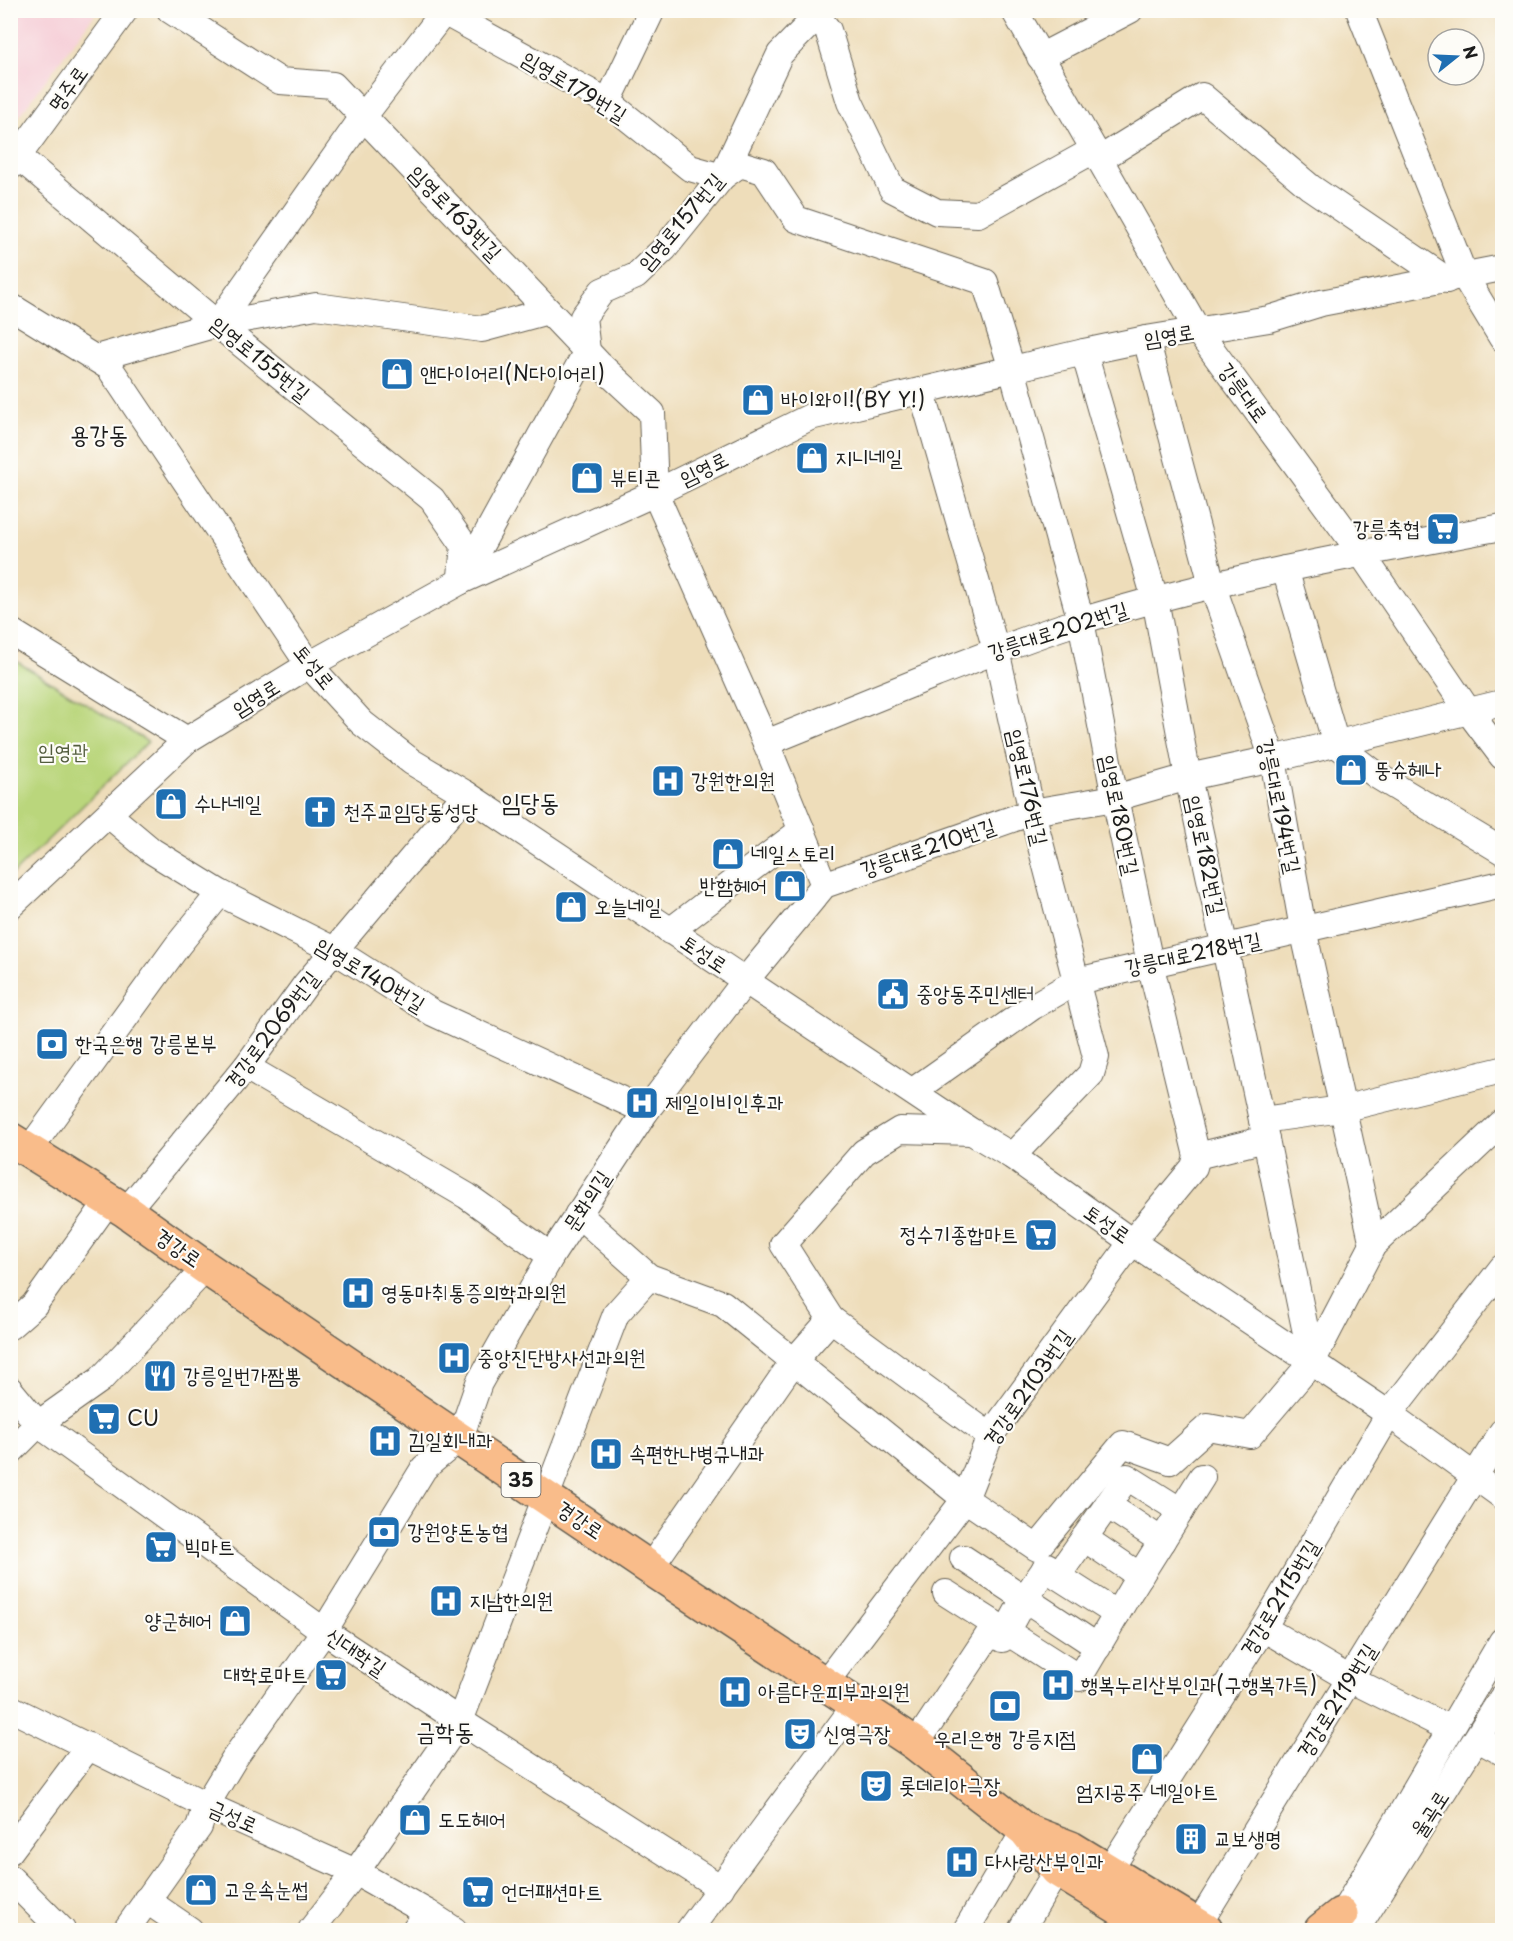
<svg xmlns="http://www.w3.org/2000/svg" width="1513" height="1941" viewBox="0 0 1513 1941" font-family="'Playpen Sans','Poor Story',sans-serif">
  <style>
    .built { fill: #f6cfd8 }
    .green { fill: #bad67c; stroke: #6b794c; stroke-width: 1.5 }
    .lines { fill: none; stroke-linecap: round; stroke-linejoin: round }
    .minor-casing { stroke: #666053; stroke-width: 28 }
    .major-casing { stroke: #666053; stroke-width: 36 }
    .minor { stroke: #fff; stroke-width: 26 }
    .major { stroke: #f9bc8a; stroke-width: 33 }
    .labels { text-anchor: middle; stroke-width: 4.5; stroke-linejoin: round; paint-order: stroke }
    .shield { fill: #fdfcf7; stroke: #605f5e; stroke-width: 1.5 }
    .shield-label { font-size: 20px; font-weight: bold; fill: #1c1c1c }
    .street-label { font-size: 21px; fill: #1c1c1c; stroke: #fdfcf7 }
    .poi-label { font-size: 21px; fill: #1c1c1c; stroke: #fdfcf7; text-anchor: start }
    .park-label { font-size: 21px; fill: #535d3e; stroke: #fdfcf7 }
    .quarter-label { font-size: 24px; fill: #1c1c1c; stroke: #fdfcf7 }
  </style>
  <rect width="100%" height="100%" fill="#fdfcf7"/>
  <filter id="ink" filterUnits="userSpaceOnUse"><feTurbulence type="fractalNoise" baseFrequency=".0167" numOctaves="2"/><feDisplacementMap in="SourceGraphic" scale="12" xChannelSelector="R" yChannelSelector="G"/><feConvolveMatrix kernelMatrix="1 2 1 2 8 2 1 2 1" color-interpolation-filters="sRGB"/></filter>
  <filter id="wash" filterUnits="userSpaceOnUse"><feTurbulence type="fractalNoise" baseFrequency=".008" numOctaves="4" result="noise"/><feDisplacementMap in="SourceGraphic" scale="24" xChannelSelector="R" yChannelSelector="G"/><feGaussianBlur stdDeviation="1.35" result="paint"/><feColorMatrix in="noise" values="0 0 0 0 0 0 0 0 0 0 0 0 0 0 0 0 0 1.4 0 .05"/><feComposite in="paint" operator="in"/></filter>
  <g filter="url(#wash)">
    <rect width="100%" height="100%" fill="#eeddba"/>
    <path class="built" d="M11,10L97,11L11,127L10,11Z"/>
    <path class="green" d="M11,658L148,742L11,876Z"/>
  </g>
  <g filter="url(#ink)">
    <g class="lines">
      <g class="minor-casing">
        <g id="minor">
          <path d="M170,10L280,81L333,85L598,363L652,413L655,493L766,743L824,885"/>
          <path d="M812,10L828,30L850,102L892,189L937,212L978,214L1094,150"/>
          <path d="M1014,10L1198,331L1361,553L1469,712L1502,756"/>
          <path d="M1359,10L1465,277L1502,338"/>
          <path d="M1040,57L1130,10"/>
          <path d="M608,102L652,10"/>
          <path d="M19,157L217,324L432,499L464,545L461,576"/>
          <path d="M1100,159L1202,96L1310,187L1447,280"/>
          <path d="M10,167L125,10"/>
          <path d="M10,306L109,367L309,665L362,723L412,762L466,794L972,1132L1012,1156L1132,1242L1389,1414L1502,1496"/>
          <path d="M217,324L363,117L444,12L608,102L690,168L722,177L740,164L764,171L796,219L985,282L1012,369L1081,621L1115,798L1150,963L1197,1156L1194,1167L1132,1242L990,1436L965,1499L825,1683"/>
          <path d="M1146,339L1212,584L1273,759L1303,929L1373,1245"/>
          <path d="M1084,352L1155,599L1188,777L1262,1120L1312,1362"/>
          <path d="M96,358L217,324L316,306L482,329L548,311"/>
          <path d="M922,392L996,650L1032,812L1096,1057L1091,1074L1012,1156"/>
          <path d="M1285,569L1336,744L1376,775L1502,851"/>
          <path d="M461,581L587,351L583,317L602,291L636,276L664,249L722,177L780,54L823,10"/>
          <path d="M10,631L187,740"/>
          <path d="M766,743C822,720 878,698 934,675C980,657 1027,638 1074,623C1214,579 1358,554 1502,527"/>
          <path d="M109,815L152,851L220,893L334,950L433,1013L646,1111"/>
          <path d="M10,906L187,740L309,665L461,581L655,493L810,417L1084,352L1146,339L1269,319L1321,303L1502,268"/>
          <path d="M670,931L802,830"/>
          <path d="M246,1067L467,1196L551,1256"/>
          <path d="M913,1091L1032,1007L1077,981L1502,884"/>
          <path d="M1262,1120L1342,1109L1502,1070"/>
          <path d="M29,1150L178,945L220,893"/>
          <path d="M1197,1156L1266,1139"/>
          <path d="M126,1211L246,1067L306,984L466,794"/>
          <path d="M578,1214L649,1277L723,1304L965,1499L1037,1548L1123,1444L1170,1461L1208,1427L1250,1435L1312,1362L1373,1245L1502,1123"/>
          <path d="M831,1319L783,1244L864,1152L900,1130L972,1132"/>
          <path d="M10,1326L34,1305L109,1200"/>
          <path d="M10,1390L38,1424L324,1631L460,1721L721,1888"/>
          <path d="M10,1452L38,1424L100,1380L206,1268"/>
          <path d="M1107,1505L1162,1541"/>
          <path d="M1084,1538L1140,1576"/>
          <path d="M963,1558L1098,1647"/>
          <path d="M650,1568L793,1362L831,1319L990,1436"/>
          <path d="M1045,1568L1117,1614"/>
          <path d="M946,1593L1079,1678L1131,1590L1202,1477"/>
          <path d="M1263,1628L1350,1679L1450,1729"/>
          <path d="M10,1708L206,1805L356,1872L428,1913L454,1930"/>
          <path d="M1478,1739L1502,1752"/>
          <path d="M916,1744L991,1631L1002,1639L1024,1599L1047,1566L1059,1574L1127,1477L1181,1511"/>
          <path d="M10,1851L89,1746"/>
          <path d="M1109,1871L1263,1628L1389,1414L1502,1268"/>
          <path d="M10,1878L62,1930"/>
          <path d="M146,1900L190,1930"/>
          <path d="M1198,1925L1502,1432"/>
          <path d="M126,1930L199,1827L206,1805L234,1759L324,1631L424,1468L460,1438L479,1383L551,1256L646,1111L745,981L824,885L1032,812L1115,798L1188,777L1273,759L1502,703"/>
          <path d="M311,1930L356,1872L460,1721L616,1314L649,1277"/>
          <path d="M415,1930L428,1913"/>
          <path d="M689,1930L857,1703"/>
          <path d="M966,1930L1025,1830"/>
          <path d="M1021,1930L1057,1870"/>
          <path d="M1333,1930L1502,1641"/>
          <path d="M1356,1930L1502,1698"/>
        </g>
      </g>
      <g class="major-casing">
        <g id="major">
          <path d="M10,1139L126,1211L206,1268L650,1568L916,1744L1025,1830L1057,1870L1155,1930"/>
          <path d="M1027,1831L1071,1848L1206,1930"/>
          <path d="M1321,1930L1341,1914"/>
        </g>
      </g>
      <use href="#minor" class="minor"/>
      <use href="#major" class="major"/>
    </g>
  </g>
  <defs>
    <g id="shop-square" transform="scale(1.725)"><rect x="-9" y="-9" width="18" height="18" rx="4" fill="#1f6fb2" stroke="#fdfcf7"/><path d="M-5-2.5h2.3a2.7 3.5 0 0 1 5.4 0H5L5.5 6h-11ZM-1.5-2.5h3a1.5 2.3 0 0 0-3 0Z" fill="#fff"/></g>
    <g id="supermarket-square" transform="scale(1.725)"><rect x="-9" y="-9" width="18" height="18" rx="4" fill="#1f6fb2" stroke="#fdfcf7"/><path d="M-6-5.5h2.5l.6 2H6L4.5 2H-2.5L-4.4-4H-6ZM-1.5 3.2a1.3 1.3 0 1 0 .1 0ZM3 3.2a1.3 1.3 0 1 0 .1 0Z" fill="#fff"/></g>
    <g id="hospital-square" transform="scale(1.725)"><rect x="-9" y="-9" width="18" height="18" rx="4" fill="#1f6fb2" stroke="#fdfcf7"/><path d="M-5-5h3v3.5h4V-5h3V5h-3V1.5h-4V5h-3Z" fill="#fff"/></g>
    <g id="church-square" transform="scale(1.725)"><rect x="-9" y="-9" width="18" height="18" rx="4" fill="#1f6fb2" stroke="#fdfcf7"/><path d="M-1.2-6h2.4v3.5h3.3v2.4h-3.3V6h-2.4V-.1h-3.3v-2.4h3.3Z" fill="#fff"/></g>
    <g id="civic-square" transform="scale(1.725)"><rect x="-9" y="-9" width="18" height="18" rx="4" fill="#1f6fb2" stroke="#fdfcf7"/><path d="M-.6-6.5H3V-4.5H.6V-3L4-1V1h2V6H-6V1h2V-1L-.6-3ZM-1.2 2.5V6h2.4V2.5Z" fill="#fff"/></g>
    <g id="bank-square" transform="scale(1.725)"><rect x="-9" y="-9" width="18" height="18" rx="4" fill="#1f6fb2" stroke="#fdfcf7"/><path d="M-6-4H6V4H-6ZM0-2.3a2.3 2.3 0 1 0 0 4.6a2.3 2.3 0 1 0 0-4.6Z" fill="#fff"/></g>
    <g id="restaurant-square" transform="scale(1.725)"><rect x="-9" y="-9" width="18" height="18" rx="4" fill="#1f6fb2" stroke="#fdfcf7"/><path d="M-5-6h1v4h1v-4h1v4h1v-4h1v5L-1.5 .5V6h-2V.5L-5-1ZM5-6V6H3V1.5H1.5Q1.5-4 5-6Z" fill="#fff"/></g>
    <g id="theatre-square" transform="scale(1.725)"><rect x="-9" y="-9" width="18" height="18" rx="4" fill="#1f6fb2" stroke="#fdfcf7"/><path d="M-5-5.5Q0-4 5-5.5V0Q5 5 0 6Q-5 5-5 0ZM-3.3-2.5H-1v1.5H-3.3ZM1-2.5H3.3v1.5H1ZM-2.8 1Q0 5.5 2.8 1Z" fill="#fff"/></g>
    <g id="building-square" transform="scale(1.725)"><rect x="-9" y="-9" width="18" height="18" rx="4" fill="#1f6fb2" stroke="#fdfcf7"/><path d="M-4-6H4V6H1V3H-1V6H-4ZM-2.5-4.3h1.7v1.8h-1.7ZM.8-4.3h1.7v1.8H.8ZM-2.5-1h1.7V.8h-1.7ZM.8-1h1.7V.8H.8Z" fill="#fff"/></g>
  </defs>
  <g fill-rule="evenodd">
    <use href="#shop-square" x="397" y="374"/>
    <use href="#shop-square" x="758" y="400"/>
    <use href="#shop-square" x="812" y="458"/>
    <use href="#shop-square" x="587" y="478"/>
    <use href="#supermarket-square" x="1443" y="529"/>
    <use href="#shop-square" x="1351" y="770"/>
    <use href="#hospital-square" x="668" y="781"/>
    <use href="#shop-square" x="171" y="804"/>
    <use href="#church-square" x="320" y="812"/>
    <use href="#shop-square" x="728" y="854"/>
    <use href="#shop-square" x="790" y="886"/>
    <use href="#shop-square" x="571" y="907"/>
    <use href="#civic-square" x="893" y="994"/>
    <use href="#bank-square" x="52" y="1044"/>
    <use href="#hospital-square" x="642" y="1103"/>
    <use href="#supermarket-square" x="1041" y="1235"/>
    <use href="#hospital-square" x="358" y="1293"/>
    <use href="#hospital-square" x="454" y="1358"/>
    <use href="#restaurant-square" x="160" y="1376"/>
    <use href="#supermarket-square" x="104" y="1419"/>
    <use href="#hospital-square" x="385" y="1441"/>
    <use href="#hospital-square" x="606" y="1454"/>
    <use href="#bank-square" x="384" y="1532"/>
    <use href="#supermarket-square" x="161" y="1547"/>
    <use href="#hospital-square" x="446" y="1601"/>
    <use href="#shop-square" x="235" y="1621"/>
    <use href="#supermarket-square" x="331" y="1675"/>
    <use href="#hospital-square" x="1058" y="1685"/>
    <use href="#hospital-square" x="735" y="1692"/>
    <use href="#bank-square" x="1005" y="1706"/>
    <use href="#theatre-square" x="800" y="1734"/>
    <use href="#shop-square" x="1147" y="1759"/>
    <use href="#theatre-square" x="876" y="1786"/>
    <use href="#shop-square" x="415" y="1820"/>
    <use href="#building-square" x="1191" y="1839"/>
    <use href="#hospital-square" x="962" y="1862"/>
    <use href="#shop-square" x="201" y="1890"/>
    <use href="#supermarket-square" x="478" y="1892"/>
  </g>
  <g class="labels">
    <rect class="shield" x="501.5" y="1463" width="39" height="34" rx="4.5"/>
    <g class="shield-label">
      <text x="521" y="1487">35</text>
    </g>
    <g class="street-label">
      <text transform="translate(574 87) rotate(31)" y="7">임영로179번길</text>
      <text transform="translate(68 89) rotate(-54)" y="7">명주로</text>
      <text transform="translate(455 213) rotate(46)" y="7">임영로163번길</text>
      <text transform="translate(681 222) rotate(-50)" y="7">임영로157번길</text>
      <text transform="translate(1169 336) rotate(-9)" y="7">임영로</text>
      <text transform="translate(260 359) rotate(39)" y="7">임영로155번길</text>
      <text transform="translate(1243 393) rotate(54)" y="7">강릉대로</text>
      <text transform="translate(704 469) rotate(-26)" y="7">임영로</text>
      <text transform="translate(1058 631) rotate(-18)" y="7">강릉대로202번길</text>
      <text transform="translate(314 667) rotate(51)" y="7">토성로</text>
      <text transform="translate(256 698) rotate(-32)" y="7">임영로</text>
      <text transform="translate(1027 787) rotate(77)" y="7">임영로176번길</text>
      <text transform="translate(1279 806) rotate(78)" y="7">강릉대로194번길</text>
      <text transform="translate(1119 815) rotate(78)" y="7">임영로180번길</text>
      <text transform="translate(928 848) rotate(-19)" y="7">강릉대로210번길</text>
      <text transform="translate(1205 855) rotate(78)" y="7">임영로182번길</text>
      <text transform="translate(704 954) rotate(34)" y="7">토성로</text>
      <text transform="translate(1193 954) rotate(-12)" y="7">강릉대로218번길</text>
      <text transform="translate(370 975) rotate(31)" y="7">임영로140번길</text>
      <text transform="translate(272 1030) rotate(-53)" y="7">경강로2069번길</text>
      <text transform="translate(587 1201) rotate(-57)" y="7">문화의길</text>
      <text transform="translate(1107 1224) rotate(35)" y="7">토성로</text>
      <text transform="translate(178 1248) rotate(35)" y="7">경강로</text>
      <text transform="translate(1028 1388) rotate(-55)" y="7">경강로2103번길</text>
      <text transform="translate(580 1520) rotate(34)" y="7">경강로</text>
      <text transform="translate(1280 1598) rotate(-59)" y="7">경강로2115번길</text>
      <text transform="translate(356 1652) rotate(34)" y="7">신대학길</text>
      <text transform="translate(1337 1701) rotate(-58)" y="7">경강로2119번길</text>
      <text transform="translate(1430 1814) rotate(-57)" y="7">율곡로</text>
      <text transform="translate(233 1817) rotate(24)" y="7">금성로</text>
    </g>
    <g class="poi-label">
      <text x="420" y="381">앤다이어리(N다이어리)</text>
      <text x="781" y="407">바이와이!(BY Y!)</text>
      <text x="835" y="465">지니네일</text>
      <text x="610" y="485">뷰티콘</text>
      <text x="1420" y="536" text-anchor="end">강릉축협</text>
      <text x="1374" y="777">뚱슈헤나</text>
      <text x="691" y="788">강원한의원</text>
      <text x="194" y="811">수나네일</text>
      <text x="343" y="819">천주교임당동성당</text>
      <text x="751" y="861">네일스토리</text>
      <text x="767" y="893" text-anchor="end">반함헤어</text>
      <text x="594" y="914">오늘네일</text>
      <text x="916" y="1001">중앙동주민센터</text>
      <text x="75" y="1051">한국은행 강릉본부</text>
      <text x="665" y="1110">제일이비인후과</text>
      <text x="1018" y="1242" text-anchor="end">정수기종합마트</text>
      <text x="381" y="1300">영동마취통증의학과의원</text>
      <text x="477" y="1365">중앙진단방사선과의원</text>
      <text x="183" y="1383">강릉일번가짬뽕</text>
      <text x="127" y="1426">CU</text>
      <text x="408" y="1448">김일회내과</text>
      <text x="629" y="1461">속편한나병규내과</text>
      <text x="407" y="1539">강원양돈농협</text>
      <text x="184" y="1554">빅마트</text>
      <text x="469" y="1608">지남한의원</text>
      <text x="212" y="1628" text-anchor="end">양군헤어</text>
      <text x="308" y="1682" text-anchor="end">대학로마트</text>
      <text x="1081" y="1692">행복누리산부인과(구행복가득)</text>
      <text x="758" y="1699">아름다운피부과의원</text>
      <text x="823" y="1741">신영극장</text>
      <text x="1005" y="1746" text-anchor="middle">우리은행 강릉지점</text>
      <text x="899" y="1793">롯데리아극장</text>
      <text x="1147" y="1799" text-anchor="middle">엄지공주 네일아트</text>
      <text x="438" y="1827">도도헤어</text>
      <text x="1214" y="1846">교보생명</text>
      <text x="985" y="1869">다사랑산부인과</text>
      <text x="224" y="1897">고운속눈썹</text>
      <text x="501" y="1899">언더패션마트</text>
    </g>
    <g class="park-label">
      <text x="63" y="759">임영관</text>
    </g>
    <g class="quarter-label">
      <text x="99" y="443">용강동</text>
      <text x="530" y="811">임당동</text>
      <text x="445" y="1740">금학동</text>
    </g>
  </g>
  <rect width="1513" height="1941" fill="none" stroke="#fdfcf7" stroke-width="36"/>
  <g transform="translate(1456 57) rotate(72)"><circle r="28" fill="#fdfcf7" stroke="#a3a29f" stroke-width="1.5"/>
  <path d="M0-4.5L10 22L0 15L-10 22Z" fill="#1f6fb2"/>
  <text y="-9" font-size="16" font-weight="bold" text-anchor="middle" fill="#1c1c1c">N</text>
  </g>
</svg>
